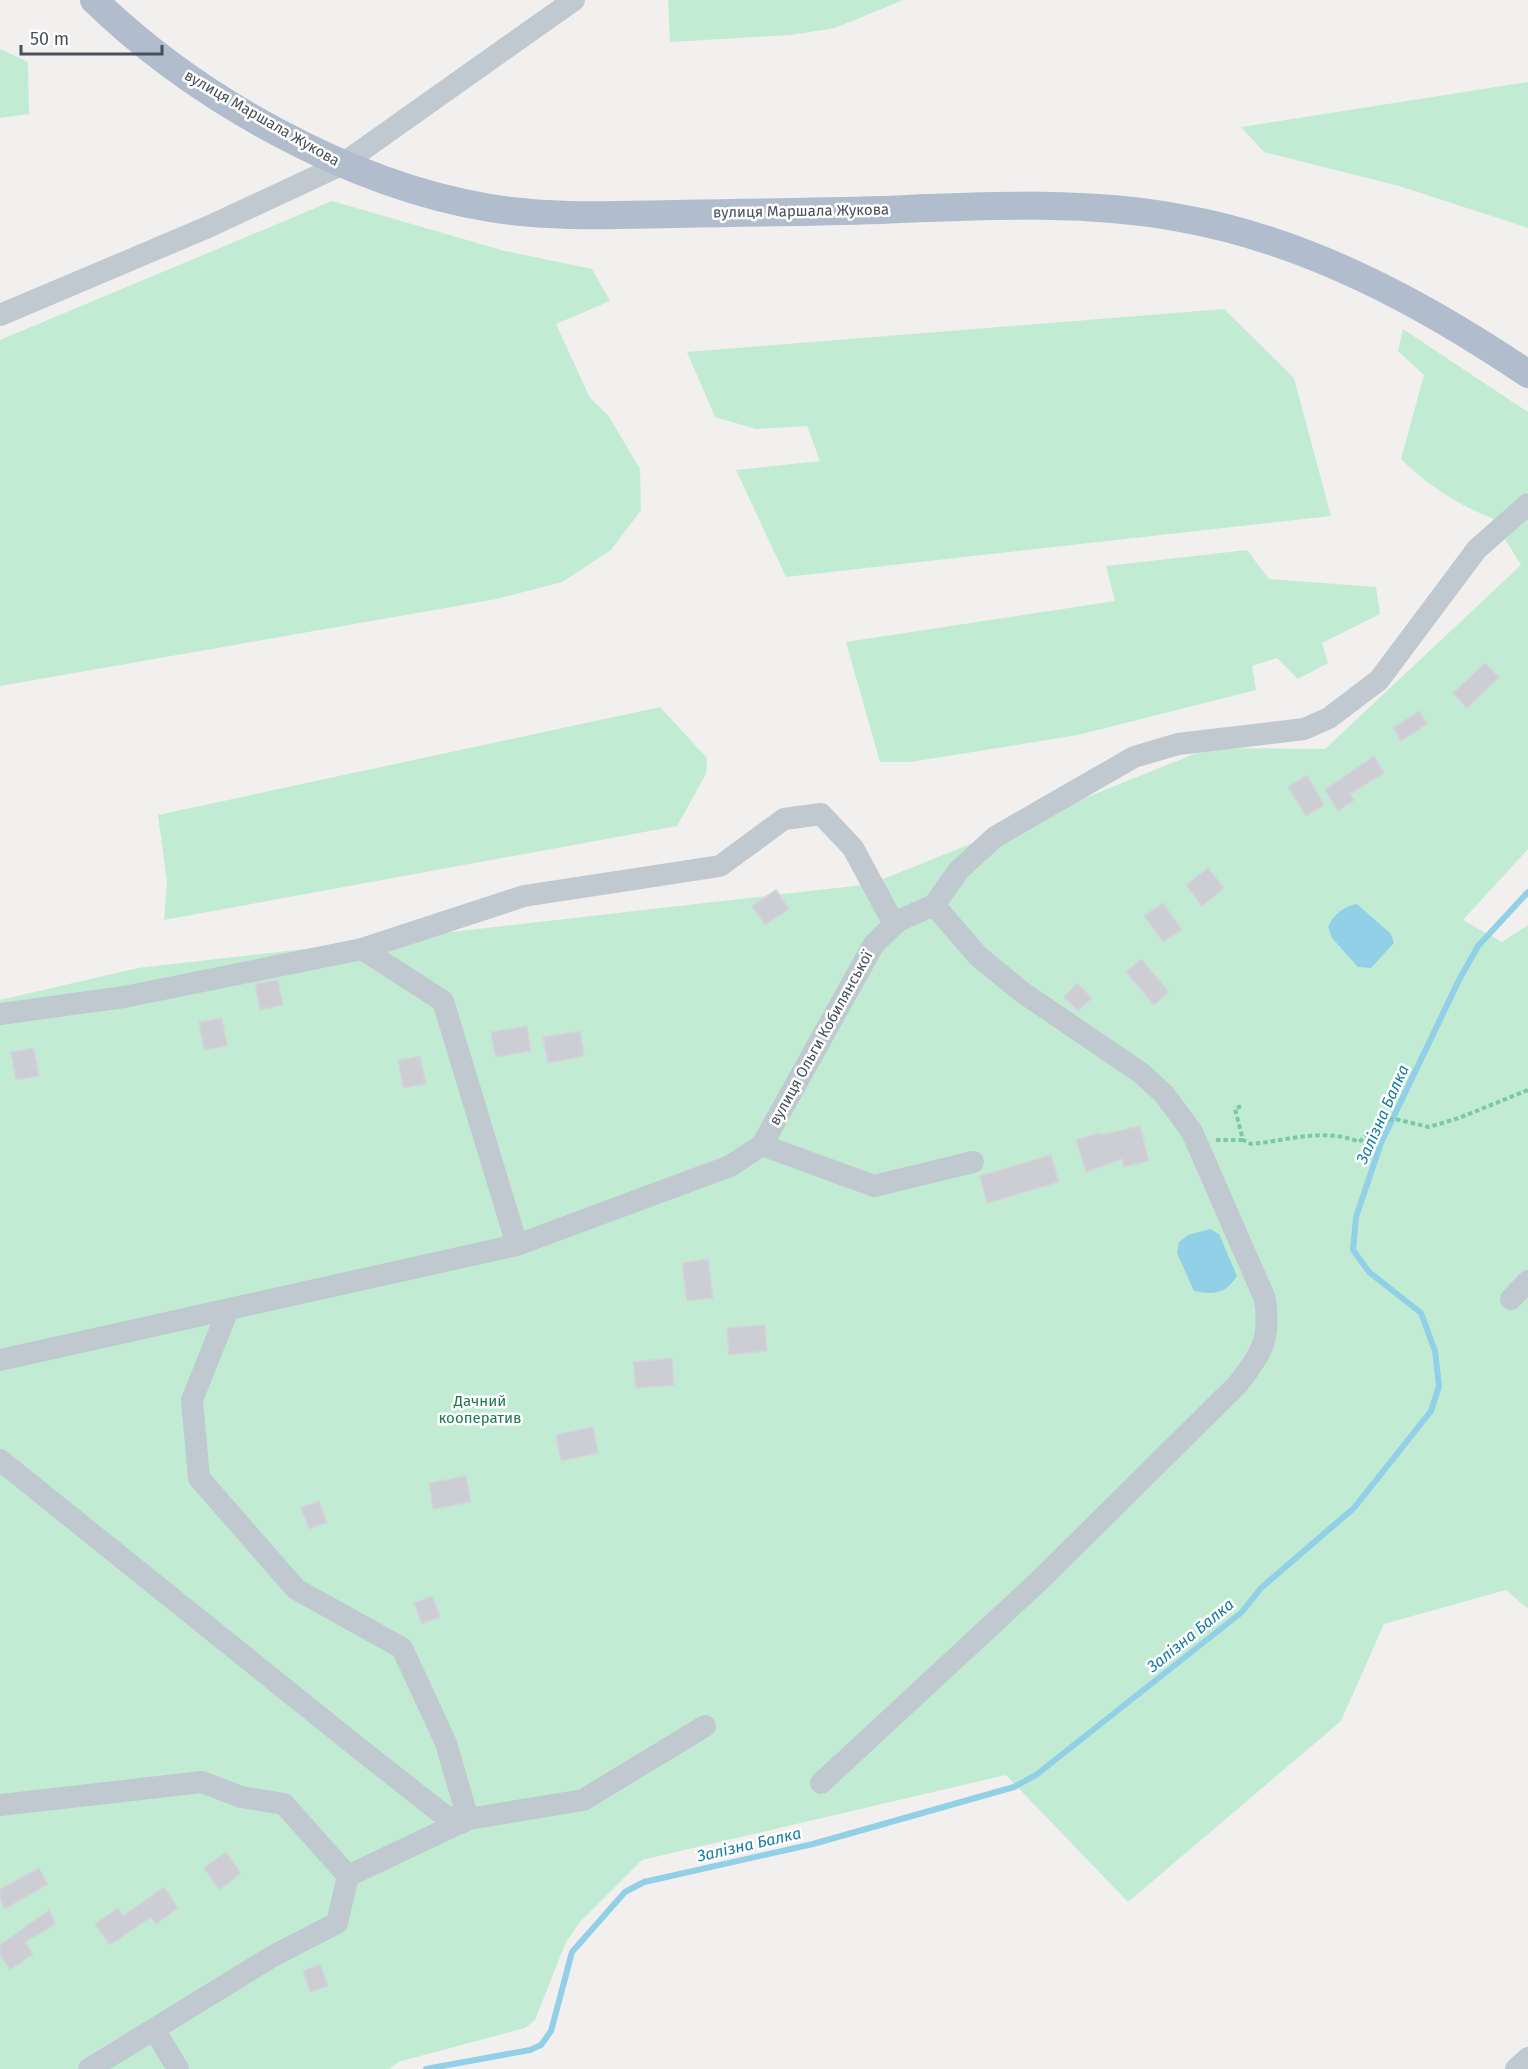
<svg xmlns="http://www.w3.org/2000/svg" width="1528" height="2069" viewBox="0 0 1528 2069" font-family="'Fira Sans',sans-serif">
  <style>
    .green { fill: #c1ecd3 }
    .water { fill: #91d0e6 }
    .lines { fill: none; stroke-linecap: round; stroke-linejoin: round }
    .stream { stroke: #91d0e6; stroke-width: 6 }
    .building { fill: #ccced3; stroke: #d4d5da; stroke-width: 1.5 }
    .path { stroke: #7bc8a6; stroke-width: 4; stroke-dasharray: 4.5 3; stroke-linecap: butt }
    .minor { stroke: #c1c9d0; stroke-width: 22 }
    .major { stroke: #b1bdcc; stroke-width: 28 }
    .labels { text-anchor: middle; stroke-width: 5; stroke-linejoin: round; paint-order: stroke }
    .street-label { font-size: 15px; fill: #48515b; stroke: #fff }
    .park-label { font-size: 15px; fill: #1d784f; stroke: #fff }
    .water-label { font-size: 16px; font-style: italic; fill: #167da1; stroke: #fff }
  </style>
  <rect width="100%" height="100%" fill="#f2efef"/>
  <g class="green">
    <path d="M668,0H903L835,28L791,35L670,42Z"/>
    <path d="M0,49L28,62L29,114L0,118Z"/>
    <path d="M1528,82V228L1399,186L1264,152L1241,127Z"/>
    <path d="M332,201L505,251L592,269L610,301L556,324L590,398L608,415L640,469L641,510L611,550L562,582L497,599L0,686V340Z"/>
    <path d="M1224,309L1294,378L1331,516L786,577L736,470L820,461L807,426L756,429L715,417L687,352Z"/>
    <path d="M1403,329L1528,412V492L1496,520C1460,506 1428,486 1401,459L1424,375L1398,351Z"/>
    <path d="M1528,518V849L1463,920L1502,942L1528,925V1609L1506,1590L1384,1624L1341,1721L1128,1902L1006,1775L642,1860L580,1922L566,1942L535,2020L525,2028L398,2062L389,2069H0V1000L138,968L871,884L1209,748L1325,749L1521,565L1505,539Z"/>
    <path d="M1247,550L1269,579L1376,587L1380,614L1322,643L1328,663L1298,679L1277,658L1252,666L1256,690L1078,735L910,762H880L846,642L1115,601L1106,566Z"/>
    <path d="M660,707L707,758L706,774L677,826L164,920L167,882L158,815Z"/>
  </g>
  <g class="water">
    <path d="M1357,904L1391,934L1394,943L1371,968L1358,967L1332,938L1328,927C1333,915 1344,906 1357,904Z"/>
    <path d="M1210,1229L1219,1234L1237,1276C1225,1294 1215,1295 1194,1291L1177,1253L1179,1242L1188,1235Z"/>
  </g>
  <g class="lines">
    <path class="stream" d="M426,2069L530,2050L541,2045L551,2031L572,1952L625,1892L644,1882L813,1844L1014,1787L1036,1775L1242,1612L1261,1588L1354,1508L1431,1411L1439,1386L1435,1351L1421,1313L1369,1272L1353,1250L1356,1217L1381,1143L1459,980L1478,946L1528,892"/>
  </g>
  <g class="building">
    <path d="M1485,663L1499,677L1467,708L1453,693Z"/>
    <path d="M1419,711L1427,724L1401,741L1393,728Z"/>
    <path d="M1374,756L1384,773L1350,794L1354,800L1338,811L1325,790Z"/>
    <path d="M1307,775L1324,805L1306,816L1288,787Z"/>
    <path d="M1208,868L1224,888L1202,906L1186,885Z"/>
    <path d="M776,890L789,909L765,925L752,906Z"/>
    <path d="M1163,903L1182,930L1163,942L1144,916Z"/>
    <path d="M1141,959L1169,992L1154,1005L1126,972Z"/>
    <path d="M278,980L283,1005L260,1010L255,984Z"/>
    <path d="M1077,983L1092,998L1078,1011L1064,997Z"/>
    <path d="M222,1018L227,1046L204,1050L199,1022Z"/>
    <path d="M527,1026L531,1051L495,1057L491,1032Z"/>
    <path d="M580,1031L584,1056L548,1063L543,1037Z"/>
    <path d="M34,1048L39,1076L16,1080L11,1052Z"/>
    <path d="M420,1056L426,1084L403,1088L398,1060Z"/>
    <path d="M1140,1126L1149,1161L1124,1167L1122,1159L1086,1172L1076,1140L1099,1133L1100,1135Z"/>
    <path d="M1051,1155L1059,1182L987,1203L980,1176Z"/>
    <path d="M708,1259L713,1298L687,1301L682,1263Z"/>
    <path d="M765,1325L767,1351L729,1355L727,1328Z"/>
    <path d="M672,1358L674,1385L636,1388L633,1362Z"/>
    <path d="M593,1427L598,1453L561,1461L556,1435Z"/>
    <path d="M466,1476L471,1502L433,1509L429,1483Z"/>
    <path d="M319,1501L327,1522L309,1529L301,1508Z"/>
    <path d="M432,1596L440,1617L422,1624L414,1603Z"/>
    <path d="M226,1852L241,1873L219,1890L204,1868Z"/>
    <path d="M39,1868L48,1884L5,1909L0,1900V1889Z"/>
    <path d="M164,1887L178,1908L156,1924L151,1917L110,1945L95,1924L118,1908L123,1916Z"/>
    <path d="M49,1910L56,1924L25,1942L33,1954L10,1970L0,1955V1945Z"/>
    <path d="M320,1964L328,1986L310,1992L303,1971Z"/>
  </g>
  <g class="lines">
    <g class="path">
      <path d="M1241,1106L1235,1109L1243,1140L1251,1144C1287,1141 1324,1127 1359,1142L1384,1120L1395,1119L1429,1127L1459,1118L1528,1090"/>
      <path d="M1216,1140H1243"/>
    </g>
    <g class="minor">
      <path d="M0,315L208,227L341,165L574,0"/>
      <path d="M362,949L524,896L720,866L784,819L821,814L853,848L894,924"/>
      <path d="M0,1014L124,997L362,949L443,1001L517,1245"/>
      <path d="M762,1145L874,1186L973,1162"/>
      <path d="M1511,1299L1528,1281"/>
      <path d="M228,1310L192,1400L199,1478L296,1589L402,1648L446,1743L468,1819L348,1876"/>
      <path d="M0,1360L517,1245L730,1166L762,1145L874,944L898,921L934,905L959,870L995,837L1134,757L1178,744L1304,729L1329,718L1379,680L1477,549L1528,504"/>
      <path d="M0,1460L356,1746L441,1813L461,1823"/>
      <path d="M821,1783L1040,1580L1238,1384C1262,1352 1271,1340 1265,1299L1192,1132L1164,1094L1141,1073L1022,992L978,956L934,905"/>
      <path d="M0,1805L202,1782L241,1797L284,1804L348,1876L337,1923L273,1956L89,2069"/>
      <path d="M468,1819L583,1800L705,1726"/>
      <path d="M154,2029L178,2069"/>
      <path d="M1516,2069L1528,2058"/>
    </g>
    <path class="major" d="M94,0C195,98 350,185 490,208C550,218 613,215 674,214C743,213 812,212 881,210C980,206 1083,200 1180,218C1306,240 1423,303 1528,374"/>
  </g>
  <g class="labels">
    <g class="street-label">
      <text transform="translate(262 118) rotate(30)" y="5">вулиця Маршала Жукова</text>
      <text transform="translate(801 211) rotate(-1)" y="5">вулиця Маршала Жукова</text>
      <text transform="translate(821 1038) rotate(-61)" y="5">вулиця Ольги Кобилянської</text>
    </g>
    <g class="park-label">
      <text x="480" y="1406">Дачний<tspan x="480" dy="17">кооператив</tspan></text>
    </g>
    <g class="water-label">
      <text transform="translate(1382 1114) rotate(-66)" y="6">Залізна Балка</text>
      <text transform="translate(1190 1635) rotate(-39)" y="6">Залізна Балка</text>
      <text transform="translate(749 1844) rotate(-13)" y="6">Залізна Балка</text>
    </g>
  </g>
  <path d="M21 45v9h141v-9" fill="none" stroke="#48515b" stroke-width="3"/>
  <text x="30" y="45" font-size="18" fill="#48515b" stroke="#ffffff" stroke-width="4.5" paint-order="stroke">50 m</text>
</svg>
